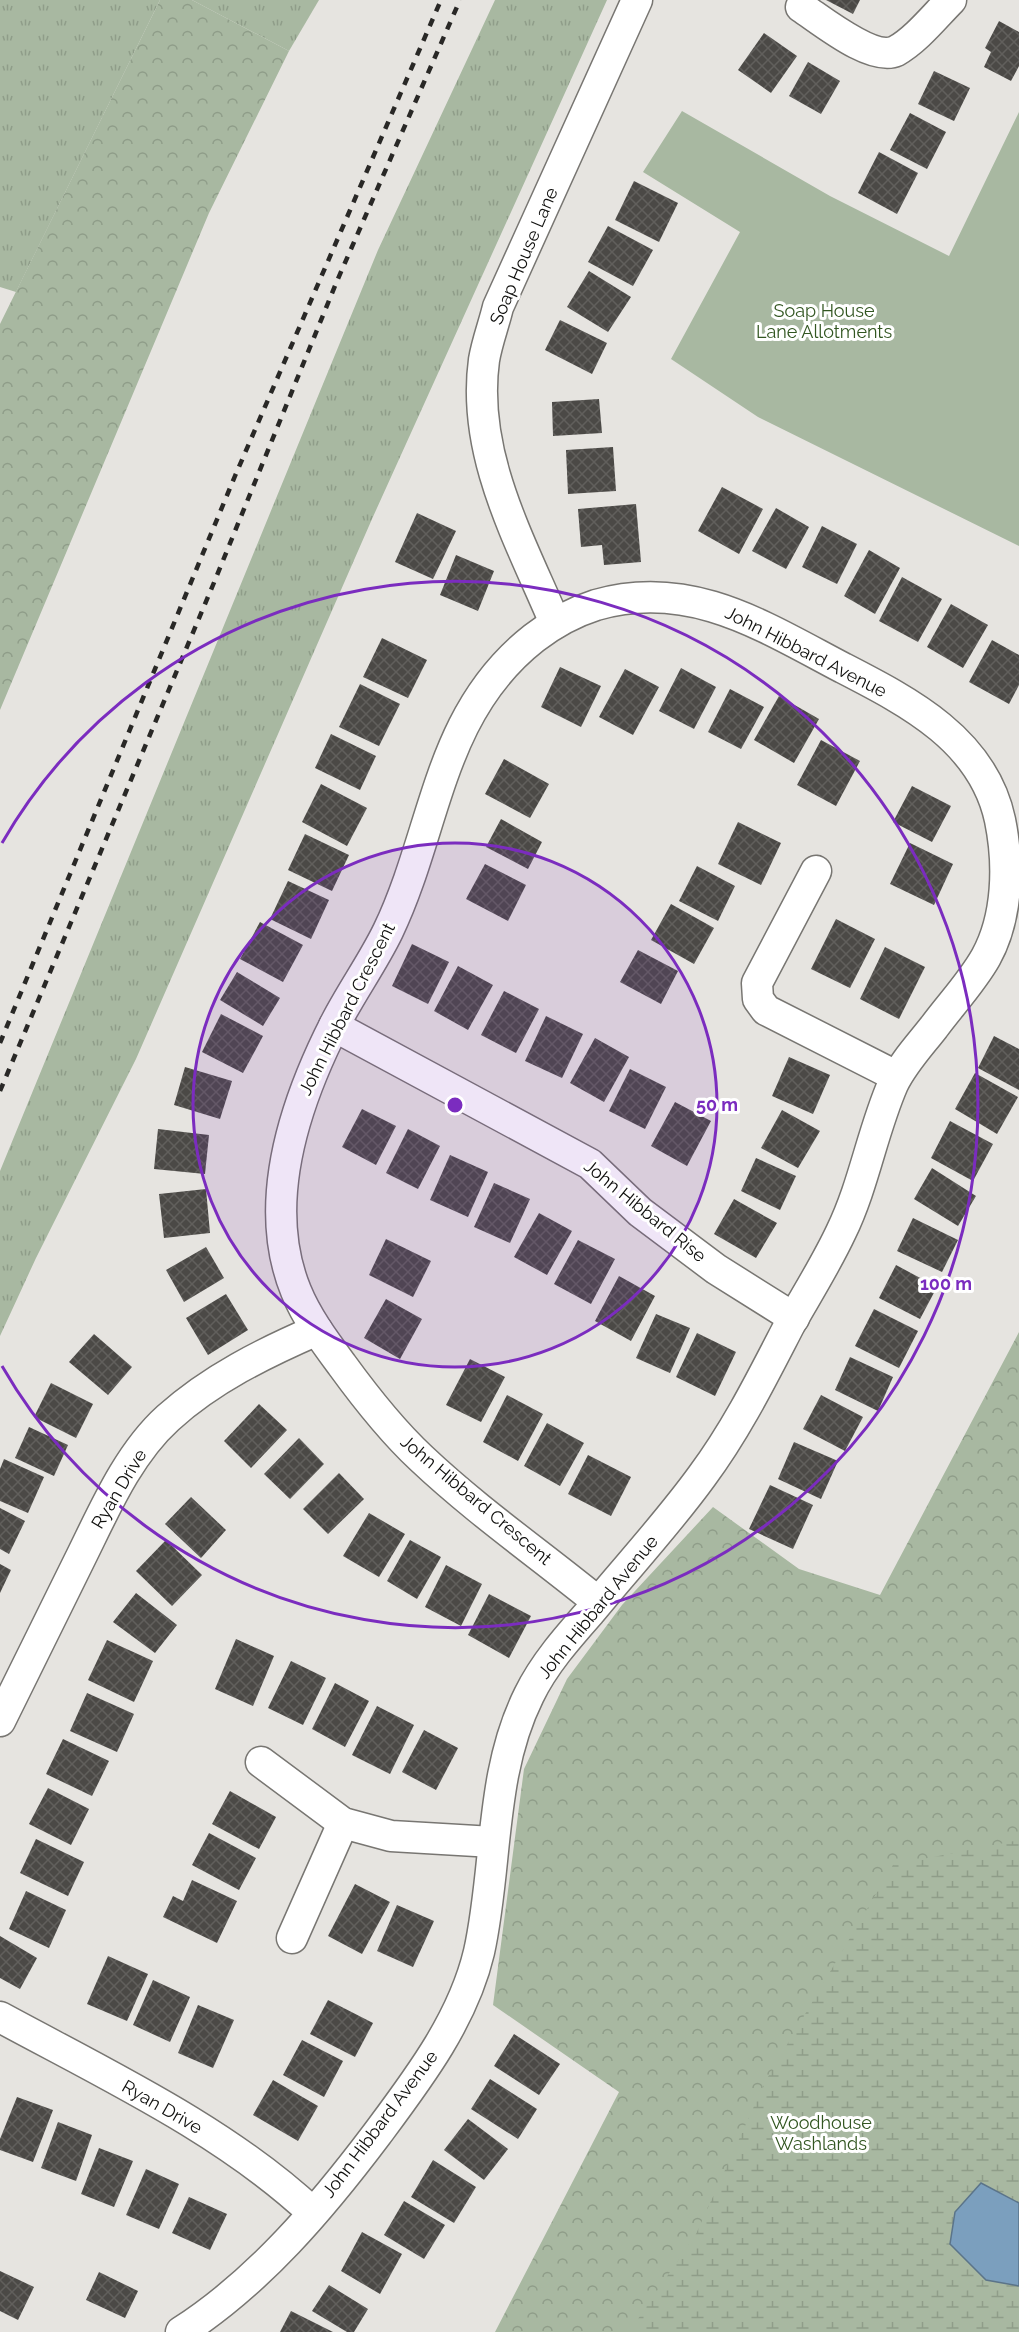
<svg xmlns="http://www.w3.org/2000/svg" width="1019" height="2332" viewBox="0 0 1019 2332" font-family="Raleway,sans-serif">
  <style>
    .grass { fill: url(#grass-tufts) }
    .forest { fill: url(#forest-crowns) }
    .wetland { fill: url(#wetland-marsh) }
    .garden { fill: #a8b8a1 }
    .water { fill: #7b9fbe; stroke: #5b7489; stroke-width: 1.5 }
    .building { fill: url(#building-cross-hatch) }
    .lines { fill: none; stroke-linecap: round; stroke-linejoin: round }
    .minor-casing { stroke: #787672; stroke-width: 33 }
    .minor { stroke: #fff; stroke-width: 30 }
    .rail { stroke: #292826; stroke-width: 4.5; stroke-dasharray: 8 8; stroke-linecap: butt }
    .ring { fill: none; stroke: #7b2cbf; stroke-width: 3 }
    .labels { text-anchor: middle; stroke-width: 6; stroke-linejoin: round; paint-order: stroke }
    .street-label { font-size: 18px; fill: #0f0f0d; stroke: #fff }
    .park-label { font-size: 18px; fill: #325621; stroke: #fff }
    .centre { fill: #7b2cbf; stroke: #fff; stroke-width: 3 }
    .ring-label { font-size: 18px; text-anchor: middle; font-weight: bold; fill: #7b2cbf; stroke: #fff; stroke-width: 6; stroke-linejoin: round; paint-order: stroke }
  </style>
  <defs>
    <pattern id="grass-tufts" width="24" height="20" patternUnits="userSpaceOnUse" patternTransform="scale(1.5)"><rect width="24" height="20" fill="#a8b8a1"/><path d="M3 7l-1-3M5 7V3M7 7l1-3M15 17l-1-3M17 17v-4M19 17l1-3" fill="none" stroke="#8f9d89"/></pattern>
    <pattern id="forest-crowns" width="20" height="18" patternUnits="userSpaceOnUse" patternTransform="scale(1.5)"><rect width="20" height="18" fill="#a8b8a1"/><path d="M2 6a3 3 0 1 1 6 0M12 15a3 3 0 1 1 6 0" fill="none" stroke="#8f9d89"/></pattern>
    <pattern id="wetland-marsh" width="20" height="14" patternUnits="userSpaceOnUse" patternTransform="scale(1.5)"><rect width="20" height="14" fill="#a8b8a1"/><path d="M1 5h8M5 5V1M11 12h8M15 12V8" fill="none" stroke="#8f9d89"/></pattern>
    <pattern id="building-cross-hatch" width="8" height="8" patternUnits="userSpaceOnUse" patternTransform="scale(1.5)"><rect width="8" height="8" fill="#4b4946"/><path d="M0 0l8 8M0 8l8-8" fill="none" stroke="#615f5c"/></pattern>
  </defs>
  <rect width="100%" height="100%" fill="#e6e4e0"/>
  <g class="grass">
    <path d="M0,0H160L16,292L0,287Z"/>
    <path d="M192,0H319L289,51Z"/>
    <path d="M495,0H607L372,519L136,1059L36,1258L0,1336V1171L378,250Z"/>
  </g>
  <g class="forest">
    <path d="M160,0H192L289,51L209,213L0,710V324Z"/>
    <path d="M1019,1332V2332H495L619,2092L493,2005L524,1769L567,1679L622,1605L713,1507L799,1569L880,1595Z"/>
  </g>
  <path class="wetland" d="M1019,1840V2203L981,2184L985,2280L1019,2286V2332H629L696,2234L765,2082L893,1865Z"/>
  <path class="garden" d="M682,111L830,196L949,256L1019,112V546L758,417L671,359L740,232L643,172Z"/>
  <path class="water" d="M981,2183L1019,2203V2286L986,2280L950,2244L955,2212Z"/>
  <g class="building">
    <path d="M826,0H860L853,14Z"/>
    <path d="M999,21L1019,32V66L1011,81L984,67L991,52L985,48Z"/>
    <path d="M764,33L797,56L771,93L738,70Z"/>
    <path d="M808,62L840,81L821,114L789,96Z"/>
    <path d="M934,71L970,88L954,121L918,104Z"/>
    <path d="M910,113L946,132L927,169L890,150Z"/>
    <path d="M879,152L918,173L897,214L858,193Z"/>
    <path d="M634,181L678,203L659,242L615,220Z"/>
    <path d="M608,226L653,250L633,286L588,262Z"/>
    <path d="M589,271L631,297L608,332L567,307Z"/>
    <path d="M560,320L607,343L592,374L545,350Z"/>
    <path d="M599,399L602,433L553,436L552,402Z"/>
    <path d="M613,447L616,491L568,494L566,450Z"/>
    <path d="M722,487L763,509L739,554L698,531Z"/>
    <path d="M636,504L641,562L604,565L602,545L581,547L578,509Z"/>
    <path d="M776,508L809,527L786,569L752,551Z"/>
    <path d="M417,513L456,531L433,579L395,562Z"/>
    <path d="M822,526L857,544L837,584L802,567Z"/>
    <path d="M869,550L900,568L875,614L844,596Z"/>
    <path d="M456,555L494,571L478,611L440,595Z"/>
    <path d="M902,577L942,599L918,642L879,621Z"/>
    <path d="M951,604L988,625L963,668L927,647Z"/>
    <path d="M382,638L427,660L408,698L363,677Z"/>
    <path d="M992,640L1019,655V685L1009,704L969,682Z"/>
    <path d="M560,667L601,686L581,727L541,707Z"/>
    <path d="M681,668L716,687L694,729L659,711Z"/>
    <path d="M625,669L659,687L633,735L599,717Z"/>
    <path d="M360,684L400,704L379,746L339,727Z"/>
    <path d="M730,689L764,707L741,749L708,732Z"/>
    <path d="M779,696L819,719L794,763L754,740Z"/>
    <path d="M331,734L376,756L360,790L315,768Z"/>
    <path d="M821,740L860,761L836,806L797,785Z"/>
    <path d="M504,759L549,784L530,818L485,794Z"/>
    <path d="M321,784L367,808L347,846L302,822Z"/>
    <path d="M912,786L951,806L932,842L893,822Z"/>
    <path d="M501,819L542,842L528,869L486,847Z"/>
    <path d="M738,822L781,843L761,885L718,864Z"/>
    <path d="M305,834L349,855L332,891L288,870Z"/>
    <path d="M910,843L953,864L934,905L890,884Z"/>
    <path d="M485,864L526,885L508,921L466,899Z"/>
    <path d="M697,866L735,886L718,921L679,901Z"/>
    <path d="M288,881L329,900L311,939L270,919Z"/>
    <path d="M671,904L714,928L694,964L651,940Z"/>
    <path d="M836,919L875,939L850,988L811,969Z"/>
    <path d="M260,922L303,945L283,982L240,959Z"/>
    <path d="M412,944L449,962L428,1004L392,986Z"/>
    <path d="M885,947L925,967L899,1019L860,999Z"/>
    <path d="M638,950L678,971L661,1004L620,982Z"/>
    <path d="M458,966L493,985L468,1030L434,1011Z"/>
    <path d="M237,972L280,998L263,1026L220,1000Z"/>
    <path d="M504,991L539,1009L516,1053L481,1035Z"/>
    <path d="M221,1014L263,1036L243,1073L202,1052Z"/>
    <path d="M546,1016L583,1034L562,1078L525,1061Z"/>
    <path d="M994,1036L1019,1049V1090L978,1068Z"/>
    <path d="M595,1038L629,1057L604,1102L570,1083Z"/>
    <path d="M789,1057L830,1075L813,1114L772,1096Z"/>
    <path d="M185,1067L232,1081L220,1119L174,1105Z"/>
    <path d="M630,1069L666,1087L645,1129L609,1111Z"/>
    <path d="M975,1073L1018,1097L997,1134L955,1109Z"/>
    <path d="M675,1102L711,1121L687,1166L651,1146Z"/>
    <path d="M362,1109L396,1126L376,1165L342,1147Z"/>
    <path d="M782,1110L820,1131L798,1168L761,1148Z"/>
    <path d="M950,1121L993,1144L973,1181L931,1158Z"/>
    <path d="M158,1129L209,1135L205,1174L154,1169Z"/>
    <path d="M408,1129L440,1146L418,1189L386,1173Z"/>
    <path d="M450,1155L488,1172L468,1217L430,1200Z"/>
    <path d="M756,1158L796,1176L780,1210L741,1191Z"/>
    <path d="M932,1168L976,1196L958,1226L914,1199Z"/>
    <path d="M494,1183L530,1199L510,1243L474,1227Z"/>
    <path d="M206,1189L210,1233L164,1238L159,1194Z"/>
    <path d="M734,1199L777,1223L756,1258L714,1234Z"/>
    <path d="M539,1213L572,1231L547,1275L514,1257Z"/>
    <path d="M913,1218L958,1240L942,1272L897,1251Z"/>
    <path d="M386,1239L431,1261L413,1297L369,1275Z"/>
    <path d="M578,1240L615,1259L591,1304L554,1284Z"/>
    <path d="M206,1247L224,1278L184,1302L166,1270Z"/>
    <path d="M896,1265L937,1287L920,1319L879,1298Z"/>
    <path d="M619,1276L655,1296L631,1341L595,1321Z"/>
    <path d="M226,1294L248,1330L208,1355L186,1318Z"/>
    <path d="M386,1299L422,1319L400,1359L364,1338Z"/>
    <path d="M874,1309L918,1331L899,1368L855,1346Z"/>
    <path d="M656,1314L690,1328L670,1373L636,1358Z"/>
    <path d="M697,1333L736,1352L715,1396L676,1377Z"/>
    <path d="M94,1334L132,1367L108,1395L69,1362Z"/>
    <path d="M850,1357L893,1377L878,1411L835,1390Z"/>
    <path d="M470,1359L505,1377L481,1422L446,1405Z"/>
    <path d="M51,1383L93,1404L76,1438L34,1417Z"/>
    <path d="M507,1395L543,1414L518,1461L483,1442Z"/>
    <path d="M821,1395L863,1417L845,1451L803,1429Z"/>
    <path d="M259,1404L287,1430L251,1468L224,1441Z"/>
    <path d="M547,1423L584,1443L560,1486L524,1466Z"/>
    <path d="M29,1427L68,1445L54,1476L15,1458Z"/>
    <path d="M299,1438L324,1464L290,1499L264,1474Z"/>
    <path d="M794,1442L838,1461L821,1499L778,1479Z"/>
    <path d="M588,1455L631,1477L611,1516L568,1494Z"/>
    <path d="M4,1459L44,1477L28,1513L0,1501V1469Z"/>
    <path d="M339,1473L364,1499L328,1534L303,1509Z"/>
    <path d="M770,1485L813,1505L793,1549L749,1529Z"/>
    <path d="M191,1497L226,1530L201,1558L165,1524Z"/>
    <path d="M0,1508L25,1521L9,1554L0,1549Z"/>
    <path d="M369,1513L405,1534L379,1577L343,1556Z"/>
    <path d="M166,1540L202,1575L172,1606L136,1571Z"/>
    <path d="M410,1540L441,1557L417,1599L387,1581Z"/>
    <path d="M0,1564L11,1570L0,1593Z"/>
    <path d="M446,1565L482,1584L461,1626L425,1607Z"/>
    <path d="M136,1593L177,1625L155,1653L113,1622Z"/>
    <path d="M489,1594L531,1616L509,1658L468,1635Z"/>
    <path d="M236,1639L274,1656L253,1706L215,1689Z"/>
    <path d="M107,1640L153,1661L134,1702L88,1680Z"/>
    <path d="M291,1661L326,1678L303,1725L268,1708Z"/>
    <path d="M335,1683L369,1701L345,1747L312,1729Z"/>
    <path d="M87,1693L134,1714L117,1752L70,1731Z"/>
    <path d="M377,1706L414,1725L390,1774L352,1755Z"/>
    <path d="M424,1730L458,1748L436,1790L402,1772Z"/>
    <path d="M63,1739L109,1761L92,1796L46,1774Z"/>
    <path d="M48,1788L89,1809L71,1845L29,1824Z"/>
    <path d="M230,1791L276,1817L259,1849L212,1824Z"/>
    <path d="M209,1833L256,1858L239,1890L192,1865Z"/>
    <path d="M36,1839L84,1862L68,1896L20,1873Z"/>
    <path d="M192,1880L237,1901L217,1943L163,1917L173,1896L183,1901Z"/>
    <path d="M355,1884L390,1902L362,1954L328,1936Z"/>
    <path d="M26,1891L66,1910L49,1948L9,1929Z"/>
    <path d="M397,1905L434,1921L413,1967L377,1951Z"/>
    <path d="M0,1936L37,1958L20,1989L0,1978Z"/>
    <path d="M108,1956L148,1974L127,2021L87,2004Z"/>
    <path d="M153,1980L190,1997L170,2042L133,2025Z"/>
    <path d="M328,2000L373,2023L355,2057L310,2034Z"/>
    <path d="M198,2005L234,2020L213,2068L178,2053Z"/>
    <path d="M514,2034L560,2064L539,2095L494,2066Z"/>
    <path d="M302,2040L343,2061L324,2097L283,2075Z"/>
    <path d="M490,2079L537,2109L518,2139L471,2109Z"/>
    <path d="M273,2080L318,2106L298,2141L253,2115Z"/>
    <path d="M17,2097L53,2110L33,2162L0,2150V2139Z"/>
    <path d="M468,2119L508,2149L484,2180L444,2150Z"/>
    <path d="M58,2122L92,2135L76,2181L41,2168Z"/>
    <path d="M99,2148L133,2161L114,2207L81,2194Z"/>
    <path d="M433,2160L476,2187L454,2223L411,2197Z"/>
    <path d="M146,2169L179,2184L159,2229L126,2215Z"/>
    <path d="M189,2197L227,2214L210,2250L172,2233Z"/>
    <path d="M404,2201L445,2225L424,2259L384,2235Z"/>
    <path d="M362,2232L402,2254L380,2294L341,2271Z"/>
    <path d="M0,2271L34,2287L18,2320L0,2311Z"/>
    <path d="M99,2272L138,2291L125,2318L86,2300Z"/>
    <path d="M329,2285L368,2309L354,2332H347L312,2311Z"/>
    <path d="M291,2311L333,2332H280Z"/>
  </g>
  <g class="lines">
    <g class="minor-casing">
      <g id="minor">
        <path d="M801,7C821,20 872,62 896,51C916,40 935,16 951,0"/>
        <path d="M555,623C520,540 471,454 484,360C487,342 494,324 498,307L637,0"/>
        <path d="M816,871L757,983L758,999L766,1010L896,1076"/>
        <path d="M334,1026L590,1164L640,1212L716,1269L794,1318"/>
        <path d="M0,1721C26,1668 53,1614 79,1561C103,1513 127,1455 168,1418C211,1379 264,1353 317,1330"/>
        <path d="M261,1762L343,1823L391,1836L493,1842"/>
        <path d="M292,1938L343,1823"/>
        <path d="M0,2017C105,2074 226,2131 313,2213"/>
        <path d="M181,2332C259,2282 322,2207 377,2134C418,2079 463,2020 479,1952C498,1867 489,1775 529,1695C544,1664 568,1637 591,1611C628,1566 668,1523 702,1476C737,1429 763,1376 790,1324C807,1294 826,1264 841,1232C864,1185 872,1132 893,1084C903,1063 920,1045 934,1027C951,1004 972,982 986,957C1008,917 1009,864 1000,820C983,740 909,702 843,668C763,626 690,578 596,605C574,612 552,624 534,638C437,714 437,829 388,931C373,962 352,991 336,1022C295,1102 260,1203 296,1291C307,1318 325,1342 342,1365C366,1398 391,1430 421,1458C476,1510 539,1554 598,1602"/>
      </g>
    </g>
    <use href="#minor" class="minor"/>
    <g class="rail">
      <path d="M0,1043L235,476L441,0"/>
      <path d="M0,1091L213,585L337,281L460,0"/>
    </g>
  </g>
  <circle cx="455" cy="1105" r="262" fill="#7b2cbf" fill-opacity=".12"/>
  <g class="ring">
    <circle cx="455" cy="1105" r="262"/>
    <path d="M2 843A523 523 0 1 1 2 1366"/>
  </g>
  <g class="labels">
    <g class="street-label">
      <text transform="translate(524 256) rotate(-67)" y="6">Soap House Lane</text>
      <text transform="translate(806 652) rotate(27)" y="6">John Hibbard Avenue</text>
      <text transform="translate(347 1009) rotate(-63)" y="6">John Hibbard Crescent</text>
      <text transform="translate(645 1211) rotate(39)" y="6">John Hibbard Rise</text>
      <text transform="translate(119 1489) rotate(-59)" y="6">Ryan Drive</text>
      <text transform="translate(476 1500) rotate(40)" y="6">John Hibbard Crescent</text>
      <text transform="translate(598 1607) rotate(-51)" y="6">John Hibbard Avenue</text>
      <text transform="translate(162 2107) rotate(30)" y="6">Ryan Drive</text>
      <text transform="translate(380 2124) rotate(-53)" y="6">John Hibbard Avenue</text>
    </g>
    <g class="park-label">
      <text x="824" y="317">Soap House<tspan x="824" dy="21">Lane Allotments</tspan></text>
      <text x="821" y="2129">Woodhouse<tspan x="821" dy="21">Washlands</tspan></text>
    </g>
  </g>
  <circle cx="455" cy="1105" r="9" class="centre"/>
  <g class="ring-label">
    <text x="717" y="1111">50 m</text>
    <text x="946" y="1290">100 m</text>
  </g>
</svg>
